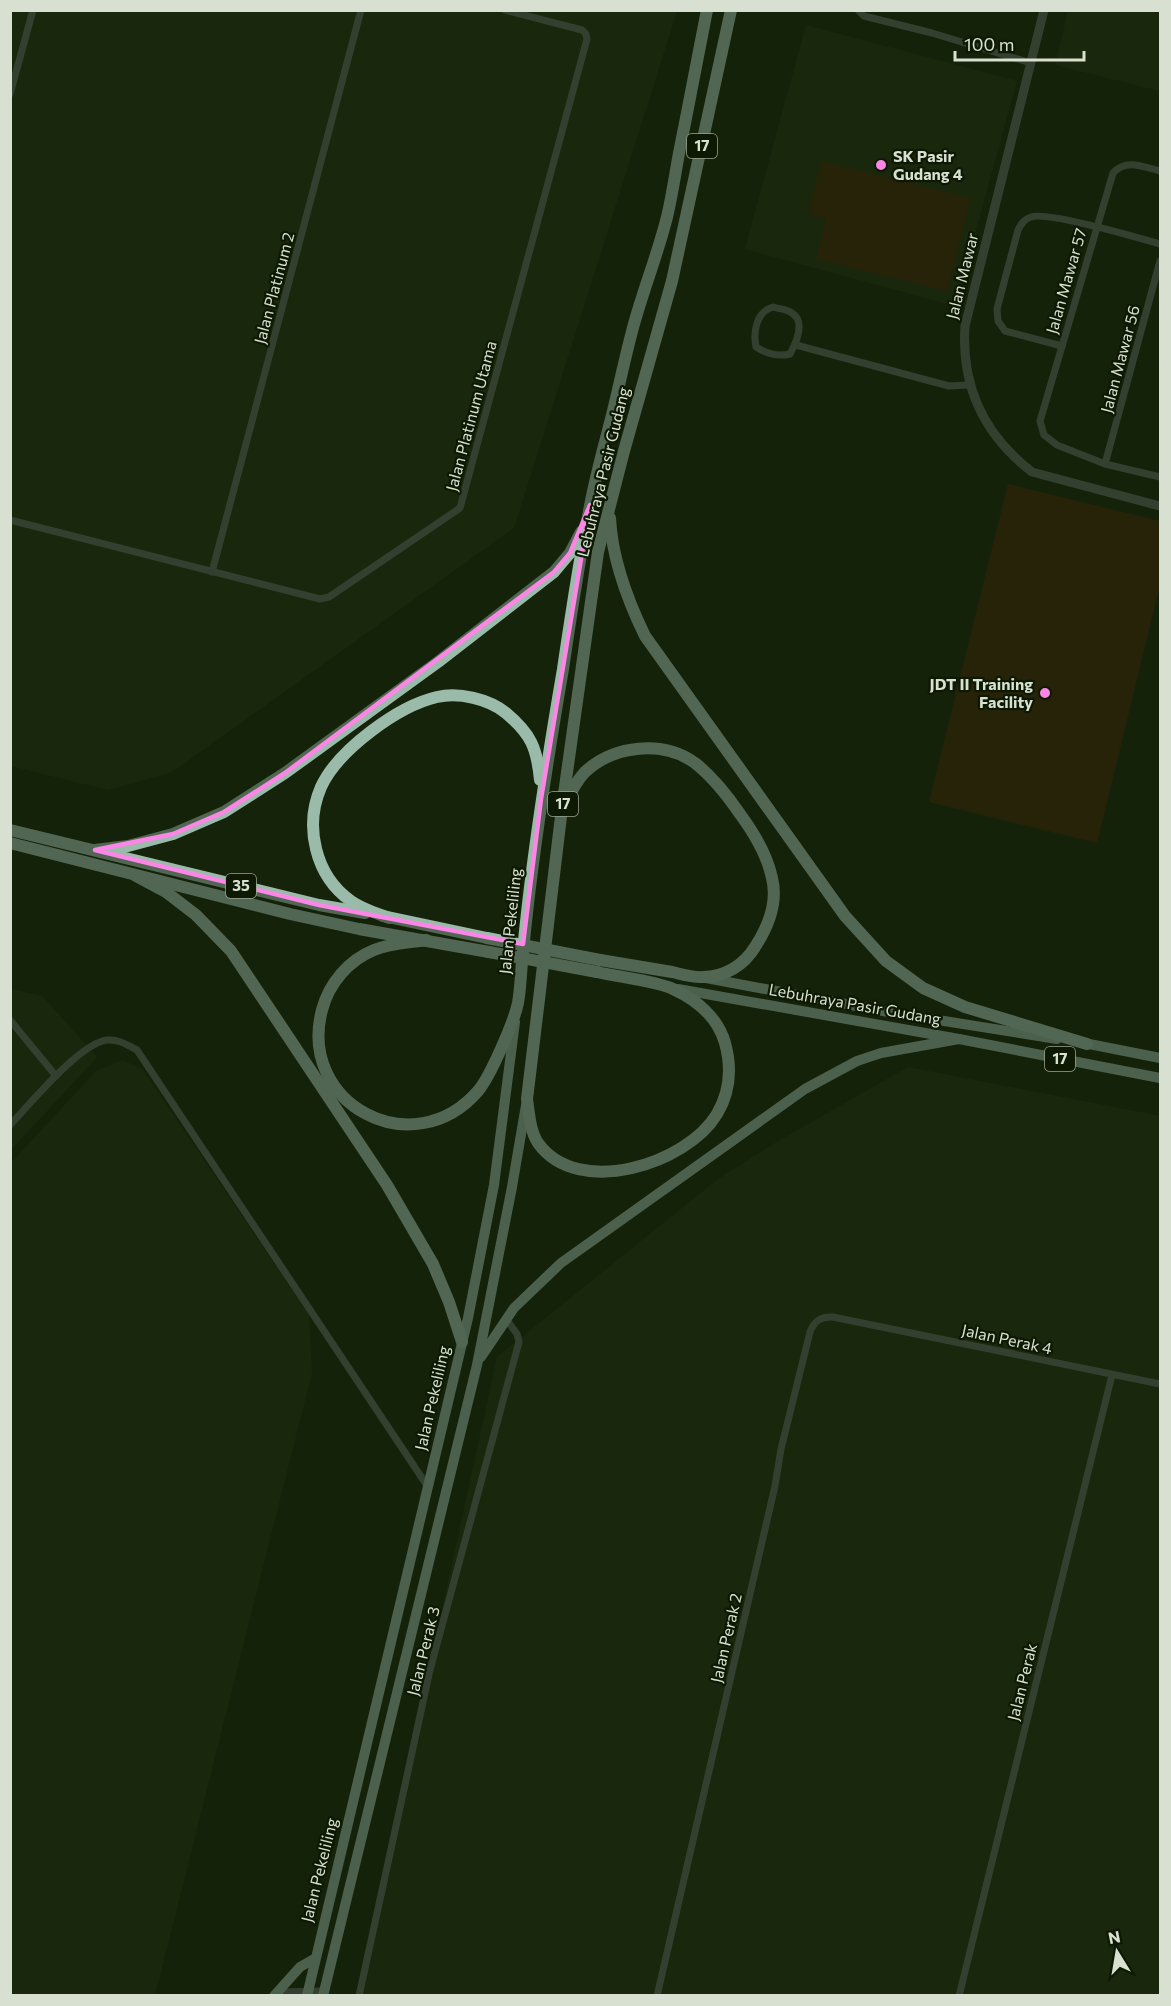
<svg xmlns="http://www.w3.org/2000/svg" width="1171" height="2006" viewBox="0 0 1171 2006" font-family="Commissioner,sans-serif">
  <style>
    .built { fill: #1d2d0e }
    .green { fill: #3b2408 }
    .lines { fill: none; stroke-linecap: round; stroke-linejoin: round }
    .minor { stroke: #57655e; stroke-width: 7 }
    .tertiary { stroke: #57655e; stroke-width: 9 }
    .primary { stroke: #8fad9e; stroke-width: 10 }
    .trunk { stroke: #9abbaa; stroke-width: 12 }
    .trunk-bridge { stroke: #9abbaa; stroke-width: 12 }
    .marked { fill: none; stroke: #fb86e5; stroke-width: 4.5; stroke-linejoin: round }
    .poi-dot { fill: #fb86e5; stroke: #0d1903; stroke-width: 2 }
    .labels { text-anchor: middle; stroke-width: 4.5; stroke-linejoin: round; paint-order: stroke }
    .shield { fill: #0d1903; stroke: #9aa493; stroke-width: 1.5 }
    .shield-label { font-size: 15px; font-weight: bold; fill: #d7e0d1 }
    .poi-label { font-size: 16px; font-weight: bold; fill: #d7e0d1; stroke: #0d1903; text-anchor: start }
    .street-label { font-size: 16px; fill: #d7e0d1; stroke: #0d1903 }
  </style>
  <rect width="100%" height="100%" fill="#16230b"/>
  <g class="built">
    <path d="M11,11H677L514,528L172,772L108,790L11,766Z"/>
    <path d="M1068,11H1160V91L1055,65Z"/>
    <path d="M806,25L1017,81L955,306L745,249Z"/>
    <path d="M11,989L42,996L97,1057L11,1150Z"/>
    <path d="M123,1060L143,1070L309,1315L312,1373L155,1995H11V1163L96,1071Z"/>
    <path d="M908,1067L1160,1116V1995L358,1996L497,1357L718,1179L775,1143Z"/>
  </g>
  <g class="green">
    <path d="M821,161L971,198L947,291L816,259L826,218L808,214Z"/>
    <path d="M1008,484L1160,521V585L1097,843L929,802Z"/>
  </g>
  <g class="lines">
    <g class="minor">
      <path d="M858,10L864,16L932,33L1031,63"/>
      <path d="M10,94L33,10"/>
      <path d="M1160,171C1144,167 1126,158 1113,173L1040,421L1044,435L1057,445L1105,464L1160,477"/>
      <path d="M773,307C779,309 787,309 792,313C806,322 796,343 790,354C778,357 767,354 756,347C753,332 756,312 773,307Z"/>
      <path d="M796,345L949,386L969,385"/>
      <path d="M1062,346L1005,331L998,321L997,309L1018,230C1021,224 1024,219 1031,217C1047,211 1139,238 1160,244"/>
      <path d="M1105,464L1160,261"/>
      <path d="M10,520L320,599L329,597L460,508L587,39L586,34L582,30L505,10"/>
      <path d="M212,572L361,10"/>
      <path d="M10,1020L56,1076"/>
      <path d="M10,1125C30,1104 80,1043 107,1040C119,1039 127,1045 137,1050L428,1487"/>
      <path d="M277,1996L282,1992L324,1991"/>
      <path d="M359,1996L430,1670L519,1342L517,1334L506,1319"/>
      <path d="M657,1996L775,1486L781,1449L810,1332C814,1321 821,1316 833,1317L1160,1384"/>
      <path d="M959,1996L1112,1375"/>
    </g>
    <path class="tertiary" d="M1044,10L965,326C961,387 984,435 1032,472L1160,506"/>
    <g class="primary">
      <path d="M706,978L894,1013L1057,1039"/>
      <path d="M678,989L959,1039L1160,1078"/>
      <path d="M1079,1042L1160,1058"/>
      <path d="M481,1357L514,1308L561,1263L805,1089L857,1061L881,1053L959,1039"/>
      <path d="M274,1996L300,1967L314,1959"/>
      <path d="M307,1996L468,1318L494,1185L515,1022"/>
      <path d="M323,1996L477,1365L512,1187L526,1105"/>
    </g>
    <g class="trunk">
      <path d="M610,518C612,559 627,599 645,636L845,916L886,961L923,988L965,1007L1087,1044"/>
      <path d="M566,802C571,792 577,780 585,772C614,745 663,740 695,763C713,777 727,795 740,814C754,833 767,854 772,878C778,902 768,927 755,947C744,965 725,977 703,977C693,978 681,974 672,972C648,968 624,964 600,960"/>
      <path d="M10,830L319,905L365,913"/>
      <path d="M10,843L290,914L359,929L489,952"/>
      <path d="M95,850L128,846L173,834L224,812L285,773L438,662L554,572L570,553L581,532"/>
      <path d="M136,876L166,892L196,915L231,951L387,1185L433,1264L449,1302L462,1342"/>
      <path d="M383,916L487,938"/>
      <path d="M389,918C376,913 362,909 351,901C315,876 304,826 321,787C338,750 398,706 437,697C459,692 489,699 506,713C531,734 537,748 540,780"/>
      <path d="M426,940C408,943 391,943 374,950C349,960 329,983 322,1010C297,1104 413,1166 478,1091C490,1077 514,1022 518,1003C521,986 521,968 523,951C532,856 547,762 563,669C571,615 579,560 590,506C596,474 605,443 613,411C620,382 626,353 634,324C644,288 658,253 667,217C673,192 676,167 681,143C690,99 698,55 707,10"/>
      <path d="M597,972C618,977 656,981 673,989C697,1000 718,1018 725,1043C732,1068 730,1092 717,1114C687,1164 578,1199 538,1143C530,1131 529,1113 527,1099L562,808L598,552L624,451L672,281L731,10"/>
    </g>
    <g class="trunk-bridge">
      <path d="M487,938L600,960"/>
      <path d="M489,952L597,972"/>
    </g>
  </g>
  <path d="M0 0H1171V2006H0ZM590,505L541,799L523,944L319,905L95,850L173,834L224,812L285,773L554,572L570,553Z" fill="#16230b" fill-opacity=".55" fill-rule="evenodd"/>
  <path class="marked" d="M590,505L541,799L523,944L319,905L95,850L173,834L224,812L285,773L554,572L570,553Z"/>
  <g class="poi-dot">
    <circle cx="881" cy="165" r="6"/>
    <circle cx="1045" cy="693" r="6"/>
  </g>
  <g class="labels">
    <g class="shield">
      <rect x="687" y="134" width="30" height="24" rx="4.5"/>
      <rect x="548" y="792" width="30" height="24" rx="4.5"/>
      <rect x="226" y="874" width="30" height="24" rx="4.5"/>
      <rect x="1045" y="1047" width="30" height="24" rx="4.5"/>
    </g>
    <g class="shield-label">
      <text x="702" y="151">17</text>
      <text x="563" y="809">17</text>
      <text x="241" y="891">35</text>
      <text x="1060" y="1064">17</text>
    </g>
    <g class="poi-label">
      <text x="893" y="162">SK Pasir<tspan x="893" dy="18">Gudang 4</tspan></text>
      <text x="1033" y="690" text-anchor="end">JDT II Training<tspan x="1033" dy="18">Facility</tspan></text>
    </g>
    <g class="street-label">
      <text transform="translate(962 276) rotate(-76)" y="6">Jalan Mawar</text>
      <text transform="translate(1066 281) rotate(-74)" y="6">Jalan Mawar 57</text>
      <text transform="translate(274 288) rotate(-75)" y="6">Jalan Platinum 2</text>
      <text transform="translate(1120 359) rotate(-75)" y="6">Jalan Mawar 56</text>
      <text transform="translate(471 416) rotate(-75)" y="6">Jalan Platinum Utama</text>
      <text transform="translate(603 472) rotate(-76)" y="6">Lebuhraya Pasir Gudang</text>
      <text transform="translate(510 921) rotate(-84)" y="6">Jalan Pekeliling</text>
      <text transform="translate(855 1004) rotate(10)" y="6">Lebuhraya Pasir Gudang</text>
      <text transform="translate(1007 1339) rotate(12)" y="6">Jalan Perak 4</text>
      <text transform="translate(432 1398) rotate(-77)" y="6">Jalan Pekeliling</text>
      <text transform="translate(726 1638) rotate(-77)" y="6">Jalan Perak 2</text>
      <text transform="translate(423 1651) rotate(-76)" y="6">Jalan Perak 3</text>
      <text transform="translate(1022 1682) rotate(-76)" y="6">Jalan Perak</text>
      <text transform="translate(319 1870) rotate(-76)" y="6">Jalan Pekeliling</text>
    </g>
  </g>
  <rect width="1171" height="2006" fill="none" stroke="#d7e0d1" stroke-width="24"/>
  <g transform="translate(1117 1952) rotate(349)" stroke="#0d1903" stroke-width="4.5" paint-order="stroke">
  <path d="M0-4.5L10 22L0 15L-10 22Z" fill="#d7e0d1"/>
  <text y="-9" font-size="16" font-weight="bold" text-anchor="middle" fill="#d7e0d1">N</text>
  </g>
  <path d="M955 51v9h129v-9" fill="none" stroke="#d7e0d1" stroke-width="3"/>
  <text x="964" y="51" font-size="18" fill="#d7e0d1" stroke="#0d1903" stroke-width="4.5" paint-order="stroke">100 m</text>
</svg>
